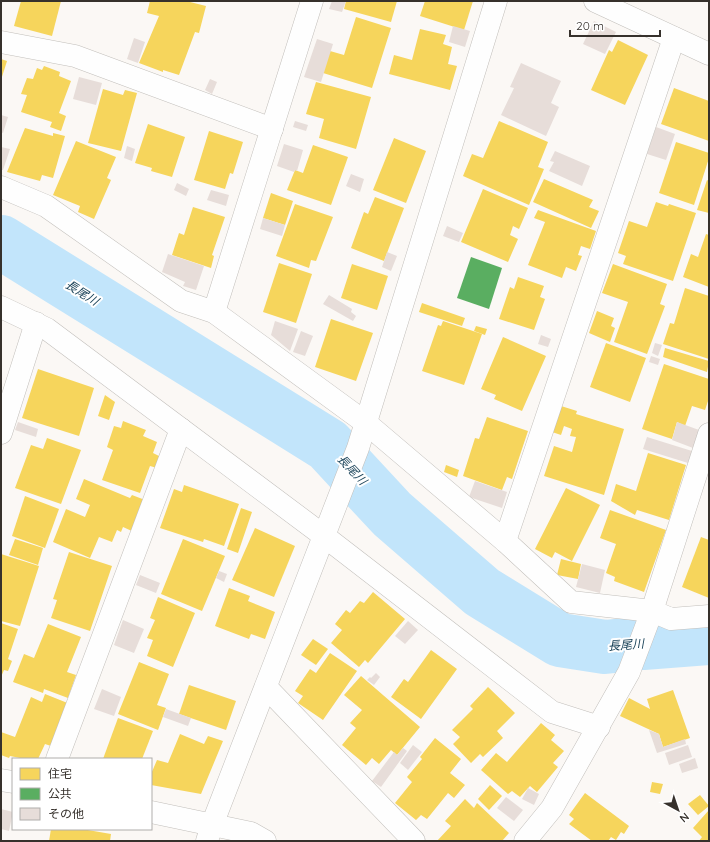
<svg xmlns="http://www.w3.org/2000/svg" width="710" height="842" viewBox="0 0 710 842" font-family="Quicksand,'Noto Sans JP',sans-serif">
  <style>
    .homes { fill: #f6d55c }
    .public { fill: #5aae61 }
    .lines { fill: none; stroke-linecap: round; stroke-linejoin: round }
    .river { stroke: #c2e5fb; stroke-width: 54 }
    .building { fill: #e7ddd9 }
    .street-casing { stroke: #c2bfbb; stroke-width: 23 }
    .secondary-casing { stroke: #c2bfbb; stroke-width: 23 }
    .street { stroke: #fefefe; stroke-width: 22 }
    .secondary { stroke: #fefefe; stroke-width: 22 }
    .labels { text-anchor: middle; stroke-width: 4; stroke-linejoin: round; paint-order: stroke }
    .water-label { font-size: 12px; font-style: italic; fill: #163f55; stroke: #fff }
  </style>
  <rect width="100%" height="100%" fill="#fbf8f5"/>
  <g class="homes">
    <path d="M21,1H61L52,36L14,26Z"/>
    <path d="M150,1H186L206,6L199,33L195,32L179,75L163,70V72L139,63L159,16L147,13Z"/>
    <path d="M346,1H397L391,22L344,9Z"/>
    <path d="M425,1H473L464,30L420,16Z"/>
    <path d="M356,17L391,28L372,88L323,73L330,51L344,55Z"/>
    <path d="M420,29L446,35L443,44L452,47L448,64L457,66L450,90L389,74L394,55L412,60Z"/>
    <path d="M618,40L648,55L625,105L591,90L609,50L612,52Z"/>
    <path d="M1,59L7,61L1,80Z"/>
    <path d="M44,66L60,72L59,76L71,81L59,113L66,116L61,131L50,127L52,122L21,112L27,95L21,94L27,78L33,79L37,68L42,70Z"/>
    <path d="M316,82L371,97L356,149L319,138L324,119L306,114Z"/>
    <path d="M674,88L709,101V141L661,124Z"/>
    <path d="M103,89L123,95L125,90L137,93L121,151L88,143Z"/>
    <path d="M499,121L548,142L538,167L544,169L529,205L463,176L472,154L483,158Z"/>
    <path d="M148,124L185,137L172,177L151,171L152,168L135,163Z"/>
    <path d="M25,128L53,136V133L65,136L53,178L42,175L40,181L7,172Z"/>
    <path d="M209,131L243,142L233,174L230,173L225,189L194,180Z"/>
    <path d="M394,138L426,151L406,203L373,190Z"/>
    <path d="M76,141L116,157L107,178L111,180L94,219L78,212L80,206L53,195Z"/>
    <path d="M676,142L709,153V158L694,205L659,193Z"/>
    <path d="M313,145L348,157L331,205L287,190L295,170L303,173Z"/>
    <path d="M544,179L593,200L589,207L599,211L591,228L533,202Z"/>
    <path d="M707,180L709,181V213L697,210Z"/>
    <path d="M483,189L528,208L519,229L513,226L510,235L518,239L508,262L461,242Z"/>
    <path d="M271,193L293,201L285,225L263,218Z"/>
    <path d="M375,197L404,208L384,261L351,248L364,212L368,214Z"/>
    <path d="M656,202L668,206L669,204L696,213L673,281L623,264L626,256L618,253L629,221L647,227Z"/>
    <path d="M295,204L333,217L316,261L311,260L309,268L276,256Z"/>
    <path d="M193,207L225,217L212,255L214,256L211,268L172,255L179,233L184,235Z"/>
    <path d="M538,210L596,231L590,249L581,246L578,255L582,256L576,271L566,267L562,278L528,265L545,222L534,218Z"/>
    <path d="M706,234L709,235V287L683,277L691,254L698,257Z"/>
    <path d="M279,263L312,274L296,323L263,312Z"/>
    <path d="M352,264L388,276L377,310L341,298Z"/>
    <path d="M613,264L667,284L660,304L665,306L647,354L614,342L628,302L602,293Z"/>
    <path d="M518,277L544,286L540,297L545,299L534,330L499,319L510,287L514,289Z"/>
    <path d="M685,288L709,296V359L663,344L670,323L674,324Z"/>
    <path d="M422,303L465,318L462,326L419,312Z"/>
    <path d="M597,311L614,318L611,326L615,328L610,342L589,333Z"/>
    <path d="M331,319L373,333L356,381L315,367Z"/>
    <path d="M443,321L482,334L464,385L422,371L438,325L441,326Z"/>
    <path d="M476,326L487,329L485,335L474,331Z"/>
    <path d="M503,337L546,356L522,411L494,399L496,395L481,389Z"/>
    <path d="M606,343L646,358L630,402L590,387Z"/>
    <path d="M665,348L709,361L707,372L663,357Z"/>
    <path d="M664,364L709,379V398L705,410L692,406L685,426L677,422L672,439L642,429Z"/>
    <path d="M38,369L94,388L79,436L22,418Z"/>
    <path d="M105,395L115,402L109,420L98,416Z"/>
    <path d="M561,406L577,411L576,414L624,429L604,495L544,476L554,446L572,452L576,437L570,436L572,429L564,426L561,435L552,432Z"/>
    <path d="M487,417L528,431L512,479L507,477L502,490L463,476L475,438L479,439Z"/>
    <path d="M123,421L146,430L143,436L157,442L153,453L161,457L157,468L150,466L140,493L102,480L113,450L107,447L114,426L121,428Z"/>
    <path d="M47,438L81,450L61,504L15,488L31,445L43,449Z"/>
    <path d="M648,453L686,465L669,520L637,510L635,515L611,501L616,484L636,491Z"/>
    <path d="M446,465L459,470L457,477L444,472Z"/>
    <path d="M84,479L130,498L132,495L145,500L134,532L123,527L121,532L117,530L112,542L99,537L90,558L53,542L66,509L85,517L90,505L76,499Z"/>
    <path d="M184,485L239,504L224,546L204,539L203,542L160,528L174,489L182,492Z"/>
    <path d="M566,488L600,505L572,561L555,552L552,558L535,549Z"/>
    <path d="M25,496L59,509L45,548L12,536Z"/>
    <path d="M241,508L252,512L238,553L227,549Z"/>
    <path d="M610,510L666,530L644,592L614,581L615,577L606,573L616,544L600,538Z"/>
    <path d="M255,528L295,546L274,597L232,580Z"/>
    <path d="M701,537L709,540V598L682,587Z"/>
    <path d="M15,539L43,548L38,565L9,555Z"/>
    <path d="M183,539L225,556L202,611L161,594Z"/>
    <path d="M69,552L112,566L90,631L51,618L57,600L53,599Z"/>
    <path d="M1,554L39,566L20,626L1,621Z"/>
    <path d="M561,559L581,564L578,579L557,575Z"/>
    <path d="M229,588L250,596L248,601L275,612L265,639L251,634L249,639L215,626Z"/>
    <path d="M373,592L405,619L368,663L365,660L359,667L331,643L342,630L335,624L346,610L350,613L360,601L364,603Z"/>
    <path d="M158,597L195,613L173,667L147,656L153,640L147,638L155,620L150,618Z"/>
    <path d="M1,623L18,629L8,659L12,661L8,671L4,670L1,677Z"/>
    <path d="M48,624L81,637L67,672L76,675L68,698L44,689L43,693L13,682L24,654L34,658Z"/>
    <path d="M313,639L328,649L316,665L301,655Z"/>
    <path d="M431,650L457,669L421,719L391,697L404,679L408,682Z"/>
    <path d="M330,653L357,671L323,720L298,703L303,696L295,691L310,669L316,673Z"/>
    <path d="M139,662L169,674L157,705L166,708L158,730L118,714Z"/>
    <path d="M361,676L420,727L397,755L391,750L379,764L372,758L366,765L342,745L356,728L350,723L362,710L344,695Z"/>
    <path d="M189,685L236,701L226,730L179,714Z"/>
    <path d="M488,687L515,713L497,731L503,738L483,757L480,754L471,763L453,744L460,737L452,730L473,709L470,706Z"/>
    <path d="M673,690L690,738L663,747L659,734L620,716L629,698L650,709L647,699Z"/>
    <path d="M45,694L70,704L54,747L45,744L38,759H25L10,756L9,758L1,755V732L15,737L31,697L42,702Z"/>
    <path d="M118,718L153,731L142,759H103Z"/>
    <path d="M541,723L555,735L551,740L564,751L553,763L558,767L537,792L530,786L520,797L512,791L508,794L481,770L496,753L507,762Z"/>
    <path d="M180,734L204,744L208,736L223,741L201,794L151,785V774L157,760L168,763Z"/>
    <path d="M435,738L461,759L450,773L465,785L454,798L448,793L427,819L421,815L416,820L395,803L412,782L407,777L422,759L420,757Z"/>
    <path d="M652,782L663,784L660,794L650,792Z"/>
    <path d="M490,785L502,796L489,810L478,799Z"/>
    <path d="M585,793L629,826L624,834L621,832L616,840L611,837L608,841H592L569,824L574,819L569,815Z"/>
    <path d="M700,795L709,806L698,815L688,804Z"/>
    <path d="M465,799L474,808L477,803L509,833L502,841H437L451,826L445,821Z"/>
    <path d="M709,810V841H699L702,837L693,828Z"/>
    <path d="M51,829H82L111,834L110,841H49Z"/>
  </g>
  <path class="public" d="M471,257L502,268L489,309L457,298Z"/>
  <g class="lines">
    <path class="river" d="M1,242L328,445L392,514L482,592L560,640L605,647L643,643L709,638"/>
  </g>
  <g class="building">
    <path d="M332,1H346L342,12L329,9Z"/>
    <path d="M594,21L616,32L605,54L583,44Z"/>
    <path d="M453,26L470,31L465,47L449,42Z"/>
    <path d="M134,38L145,42L138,63L127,59Z"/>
    <path d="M317,39L333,44L321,82L304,77Z"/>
    <path d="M521,63L561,81L551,103L559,107L546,136L501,115L514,88L510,87Z"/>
    <path d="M79,77L102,83L96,105L73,99Z"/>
    <path d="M210,79L217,82L212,94L205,90Z"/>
    <path d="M1,115L8,117L3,133L1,132Z"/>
    <path d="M295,121L308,125L306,131L293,127Z"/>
    <path d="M656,127L675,134L666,160L647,154Z"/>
    <path d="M284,144L303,150L297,171L295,170L294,172L277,166Z"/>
    <path d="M127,146L135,149L132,161L124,158Z"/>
    <path d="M1,147L10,149L3,170H1Z"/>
    <path d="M555,151L590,166L582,186L549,171L554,162L550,161Z"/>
    <path d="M351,174L364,179L360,192L346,186Z"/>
    <path d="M177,183L189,189L186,196L174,190Z"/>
    <path d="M211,190L229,195L226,206L207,200Z"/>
    <path d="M263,218L285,225L282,236L260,229Z"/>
    <path d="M447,226L463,233L459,242L443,236Z"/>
    <path d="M387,252L397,256L391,271L382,267Z"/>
    <path d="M168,254L204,266L196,290L183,286L185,282L162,272Z"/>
    <path d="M329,295L352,309L351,312L356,316L353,321L323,304Z"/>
    <path d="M275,321L298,329L290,351L271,335Z"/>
    <path d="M301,331L313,336L305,356L293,352Z"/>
    <path d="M541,335L551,339L548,347L538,344Z"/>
    <path d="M655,343L662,345L658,356L652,353Z"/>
    <path d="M651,356L660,359L658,365L649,362Z"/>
    <path d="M18,422L38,429L36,437L15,430Z"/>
    <path d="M677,422L699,430L693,448L672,440Z"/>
    <path d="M647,437L692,451L688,463L643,449Z"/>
    <path d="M475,481L507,492L502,508L469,497Z"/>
    <path d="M582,564L605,570L600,593L576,587Z"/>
    <path d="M219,571L227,574L224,582L216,578Z"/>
    <path d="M140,575L160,583L156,593L136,585Z"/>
    <path d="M123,620L144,629L134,653L114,645Z"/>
    <path d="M408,621L418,630L405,644L395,636Z"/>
    <path d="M376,673L380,677L374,685L367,680L370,677L371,678Z"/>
    <path d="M102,689L121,697L114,716L94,709Z"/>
    <path d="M166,709L191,718L188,726L163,717Z"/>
    <path d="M649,730L659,734L663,747L685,739L686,744L657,753Z"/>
    <path d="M413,745L422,752L408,770L400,763Z"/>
    <path d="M688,745L692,757L669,765L665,753Z"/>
    <path d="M403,748L407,751L381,787L372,781L394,752L397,755Z"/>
    <path d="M695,758L698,768L682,773L679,764Z"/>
    <path d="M528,788L539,794L534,805L522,799Z"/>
    <path d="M506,797L523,810L514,821L497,808Z"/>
    <path d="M1,809L13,812L9,831L1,829Z"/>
  </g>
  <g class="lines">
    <g class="street-casing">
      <g id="street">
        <path d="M595,1L709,54"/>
        <path d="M1,42L75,56L272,129"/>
        <path d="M1,187L46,206L181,301L214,312L366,423L505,541L571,602L652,611L671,619L709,616"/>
        <path d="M1,307L47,329L324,536L552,712L599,727"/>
        <path d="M214,312L312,1"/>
        <path d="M1,433L36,323"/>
        <path d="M505,541L674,38"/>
        <path d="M266,687L414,841"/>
        <path d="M57,759L181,429"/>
        <path d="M207,841L212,825"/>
        <path d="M525,841L552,808L629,672L652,611L709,434"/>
      </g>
    </g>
    <g class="secondary-casing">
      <g id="secondary">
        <path d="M1,780L13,782"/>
        <path d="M151,812L251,833L265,841"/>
        <path d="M212,825L358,448L496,1"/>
      </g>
    </g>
    <use href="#street" class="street"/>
    <use href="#secondary" class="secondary"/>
  </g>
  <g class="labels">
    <g class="water-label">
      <text transform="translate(82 293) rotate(32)" y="4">長尾川</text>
      <text transform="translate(352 470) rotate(47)" y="4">長尾川</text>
      <text transform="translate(626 645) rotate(-4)" y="4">長尾川</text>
    </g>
  </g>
  <rect width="710" height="842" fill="none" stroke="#36312c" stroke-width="4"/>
  <rect x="12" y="758" width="140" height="72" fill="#ffffff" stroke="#afadab"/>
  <rect x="20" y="768" width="20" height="12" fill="#f6d55c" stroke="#afadab"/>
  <text x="48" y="778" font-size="12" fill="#36312c">住宅</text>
  <rect x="20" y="788" width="20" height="12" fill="#5aae61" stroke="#afadab"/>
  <text x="48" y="798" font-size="12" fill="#36312c">公共</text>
  <rect x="20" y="808" width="20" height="12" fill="#e7ddd9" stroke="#afadab"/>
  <text x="48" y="818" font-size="12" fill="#36312c">その他</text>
  <g transform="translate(678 810) rotate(140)" stroke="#ffffff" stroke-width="3" paint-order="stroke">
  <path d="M0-3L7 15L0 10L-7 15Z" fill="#36312c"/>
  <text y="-6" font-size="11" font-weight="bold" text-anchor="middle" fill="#36312c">N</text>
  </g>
  <path d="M570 30v6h90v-6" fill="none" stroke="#36312c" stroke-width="2"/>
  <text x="576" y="30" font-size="12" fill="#36312c" stroke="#ffffff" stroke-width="3" paint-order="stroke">20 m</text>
</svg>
